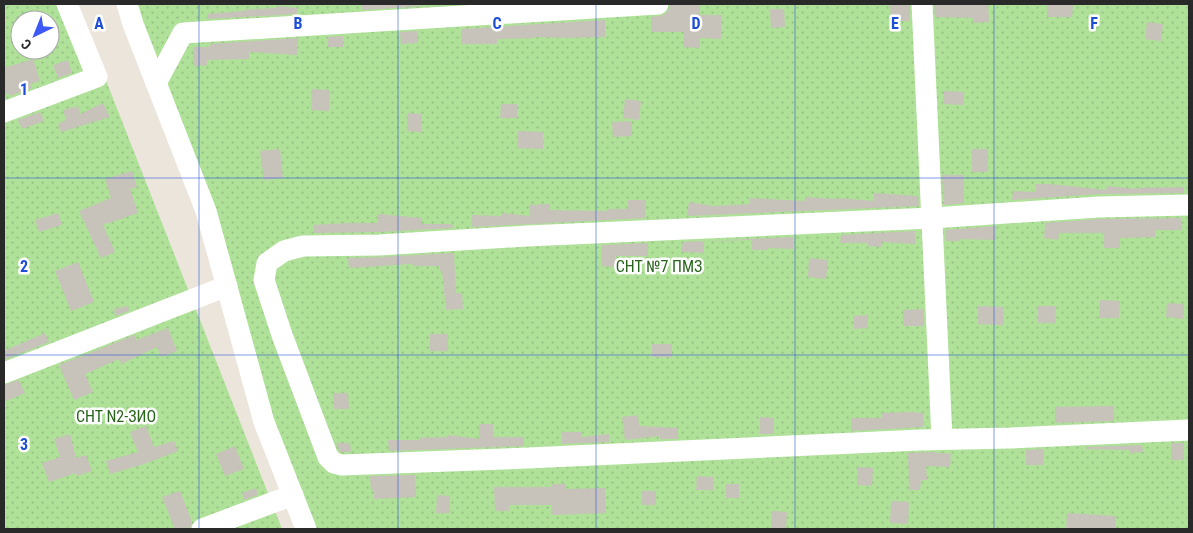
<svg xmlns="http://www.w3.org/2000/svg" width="1193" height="533" viewBox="0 0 1193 533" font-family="'Roboto Condensed',sans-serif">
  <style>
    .garden { fill: url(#garden-dots); fill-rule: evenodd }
    .building { fill: #c7c3ba }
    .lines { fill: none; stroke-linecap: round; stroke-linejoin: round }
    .minor { stroke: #fff; stroke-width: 21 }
    .grid { fill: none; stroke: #1d4ed8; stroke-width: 1; stroke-opacity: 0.55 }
    .labels { text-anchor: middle; stroke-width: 5; stroke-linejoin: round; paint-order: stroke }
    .park-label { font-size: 16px; fill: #28651b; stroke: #fff }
    .grid-label { font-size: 16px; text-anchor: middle; font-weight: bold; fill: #1d4ed8; stroke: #fff; stroke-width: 5; stroke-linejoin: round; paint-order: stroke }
  </style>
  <defs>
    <pattern id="garden-dots" width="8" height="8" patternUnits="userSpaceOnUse" patternTransform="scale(1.25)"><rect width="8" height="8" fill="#afe198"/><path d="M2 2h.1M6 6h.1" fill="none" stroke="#97c183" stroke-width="1.8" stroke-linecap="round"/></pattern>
  </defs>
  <rect width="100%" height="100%" fill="#ebe5db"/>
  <g class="garden">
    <path d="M4,4H76L282,529H4ZM20,20H50V50H20Z"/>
    <path d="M128,4H1189V529H309Z"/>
  </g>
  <g class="building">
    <path d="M362,4H405V5L428,6L362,10Z"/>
    <path d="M670,4H700V15H722L721,39L700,38V48L683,47L684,32H651V17L659,16L665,14L669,9Z"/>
    <path d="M890,4H910V21H891Z"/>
    <path d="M934,4H988L989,22L973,23V18L935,17Z"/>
    <path d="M1047,4H1073L1072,17H1047Z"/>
    <path d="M278,6L297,8V14L207,19V14L243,11V10L277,8Z"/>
    <path d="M770,9H784L785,27L771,28Z"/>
    <path d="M605,20V37L568,38L534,37V38L497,39V44H461L462,29Z"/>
    <path d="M1147,22L1163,24L1161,41L1145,39Z"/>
    <path d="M417,31L418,43L401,44L400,32Z"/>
    <path d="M343,36V47H328V37Z"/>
    <path d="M298,38L297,55L249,52V59L207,60V65L193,66V47H210V44Z"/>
    <path d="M33,59L40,81L30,84L32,88L10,96L9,93L4,95V68Z"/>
    <path d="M68,60L72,73L58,78L53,65Z"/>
    <path d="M312,89L330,90L329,111L311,110Z"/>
    <path d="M944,91L964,92L963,105L943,104Z"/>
    <path d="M625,99L641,101L639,120L623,118Z"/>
    <path d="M103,103L110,117L61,132L58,124L66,120L63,110L78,106L80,114Z"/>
    <path d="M501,104H517V118H500Z"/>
    <path d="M40,112L44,121L22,129L18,120Z"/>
    <path d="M408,113L422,114L421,132L407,131Z"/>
    <path d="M632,121V136L613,137L612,122Z"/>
    <path d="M518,131L543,132V149L517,148Z"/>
    <path d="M280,149L283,178L264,180L260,151Z"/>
    <rect x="972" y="149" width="16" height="23"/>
    <path d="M132,171L137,187L130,189L138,213L103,225L115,252L101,258L79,211L111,198L105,179Z"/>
    <path d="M942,175H964V203L944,205Z"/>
    <path d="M1036,184H1050L1106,190L1107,186L1137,189V188L1184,187V193L1099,194L1012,200L1013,191L1036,192Z"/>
    <path d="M874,193L918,196L919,206L687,216L689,202L713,206L750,204V198L805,201V197L837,199V198L874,201Z"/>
    <path d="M628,200H646L645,218L472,227V215L502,216V213L530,216L529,205L550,204V210L608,211V209H628Z"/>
    <path d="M58,213L62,225L39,232L35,220Z"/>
    <path d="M378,214L422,218V224H452L453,228L379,232L314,233L313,225L347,223H378Z"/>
    <path d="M1181,218L1182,230H1155V237L1120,238V248H1104V233H1059L1058,240L1044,238L1045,223L1100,219Z"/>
    <path d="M996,226V240L960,239V241H946L945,230Z"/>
    <path d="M915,231V244L881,242V247L868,246V243H840L841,235Z"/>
    <path d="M793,237V249L768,248V250H752V240L704,241V253L681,252L683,242Z"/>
    <path d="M648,243V256H615V267L601,266L602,245Z"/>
    <path d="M454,253L456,293H462L463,309L446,310L442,271H440V266H413V264L349,268L348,258L380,257Z"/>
    <path d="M809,258L828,260L826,279L808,277Z"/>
    <path d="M78,262L94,302L71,311L55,271Z"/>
    <path d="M1100,300L1120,301L1119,318H1099Z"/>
    <path d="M1167,303L1184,304L1183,319L1166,317Z"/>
    <path d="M128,306L129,311L115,316L114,309Z"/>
    <path d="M978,306L1004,307L1003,325L978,324Z"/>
    <path d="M1038,306H1055L1056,323H1038Z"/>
    <path d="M924,309V326H903V310Z"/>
    <path d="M868,315V328L854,329L853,316Z"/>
    <path d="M168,328L177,351L161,357L157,347L121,364L119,359L85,374L93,392L74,400L59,365L135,335L136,340Z"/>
    <path d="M45,333L49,342L4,360V345L6,350Z"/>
    <rect x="430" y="334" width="18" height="17"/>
    <rect x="652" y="344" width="20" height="13"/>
    <path d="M19,380L25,393L4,402V385Z"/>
    <path d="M333,393H348L349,409H334Z"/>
    <path d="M1114,406V421L1055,423V407Z"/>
    <path d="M912,412L923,413V427L851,431V418H882V413Z"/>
    <path d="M638,415L639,426L678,428V439H660V436L625,440L622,417Z"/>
    <path d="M760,417L774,418V434H760Z"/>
    <path d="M479,424H493V437H524L523,446L389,451L388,440H420V438L447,437L448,435L479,439Z"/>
    <path d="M146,426L154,447L174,441L178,451L141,465L110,474L106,461L138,452L130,432Z"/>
    <path d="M562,432H582V437L609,434V442L562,444Z"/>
    <path d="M70,434L76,458L86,455L92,471L77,476L76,473L49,482L42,463L60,457L54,439Z"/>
    <path d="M336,443H350L351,452H340Z"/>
    <rect x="1171" y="443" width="13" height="17"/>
    <path d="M1142,445L1143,452L1129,453V450L1086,449V447Z"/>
    <path d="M235,446L244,469L225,476L216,454Z"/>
    <path d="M1044,449L1043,465H1026V450Z"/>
    <path d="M929,452L951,454L950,467L926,466L927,480H921L920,490H909L908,453Z"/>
    <path d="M858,467L873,468L872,486L857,485Z"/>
    <path d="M415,475L416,497L374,499V490H371L370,476Z"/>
    <path d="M697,476L713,477V490H696Z"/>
    <path d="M552,484H566V489L605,488L606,513L552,515V505H509V511H495L494,487H552Z"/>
    <rect x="726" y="484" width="13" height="14"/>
    <path d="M256,488L258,495L244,500L242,493Z"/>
    <path d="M180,491L192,522L190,529H175L162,497Z"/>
    <rect x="642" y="491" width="14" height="14"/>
    <path d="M437,495L450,496V513H436Z"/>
    <path d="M891,501L909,502L908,524L890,523Z"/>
    <path d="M772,511L787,512L786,529L771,528Z"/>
    <path d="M1067,513L1116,516L1115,529H1066Z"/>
  </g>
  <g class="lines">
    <g class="minor">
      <path d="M127,4L133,24L206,211L264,422L306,529"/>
      <path d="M922,4L942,439"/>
      <path d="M156,83L183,33L658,4"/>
      <path d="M4,112L97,77L67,4"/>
      <path d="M1189,205L1099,207L932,218L527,236L379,245L303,246L284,251L267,263L264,280L282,335L328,457L334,463L342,465L528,458L920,440L1010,438L1189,430"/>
      <path d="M4,373L227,286"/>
      <path d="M202,529L293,495"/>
    </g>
  </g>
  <path class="grid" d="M199,4V529M398,4V529M596,4V529M795,4V529M994,4V529M4,178H1189M4,355H1189"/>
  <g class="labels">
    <g class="park-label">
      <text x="659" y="272">СНТ №7 ПМЗ</text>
      <text x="116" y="422">СНТ N2-ЗИО</text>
    </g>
  </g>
  <g class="grid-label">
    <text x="99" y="29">A</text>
    <text x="298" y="29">B</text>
    <text x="497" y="29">C</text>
    <text x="696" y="29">D</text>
    <text x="895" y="29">E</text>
    <text x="1094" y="29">F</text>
    <text x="24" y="95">1</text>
    <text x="24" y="272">2</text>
    <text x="24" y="450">3</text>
  </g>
  <rect width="1193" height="533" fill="none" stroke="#292929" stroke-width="10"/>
  <g transform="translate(35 35) rotate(223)"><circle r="24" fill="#ffffff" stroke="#a9a9a9"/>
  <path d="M0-4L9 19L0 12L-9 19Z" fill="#3c59f7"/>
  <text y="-8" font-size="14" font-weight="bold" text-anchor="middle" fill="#292929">С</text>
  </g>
</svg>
